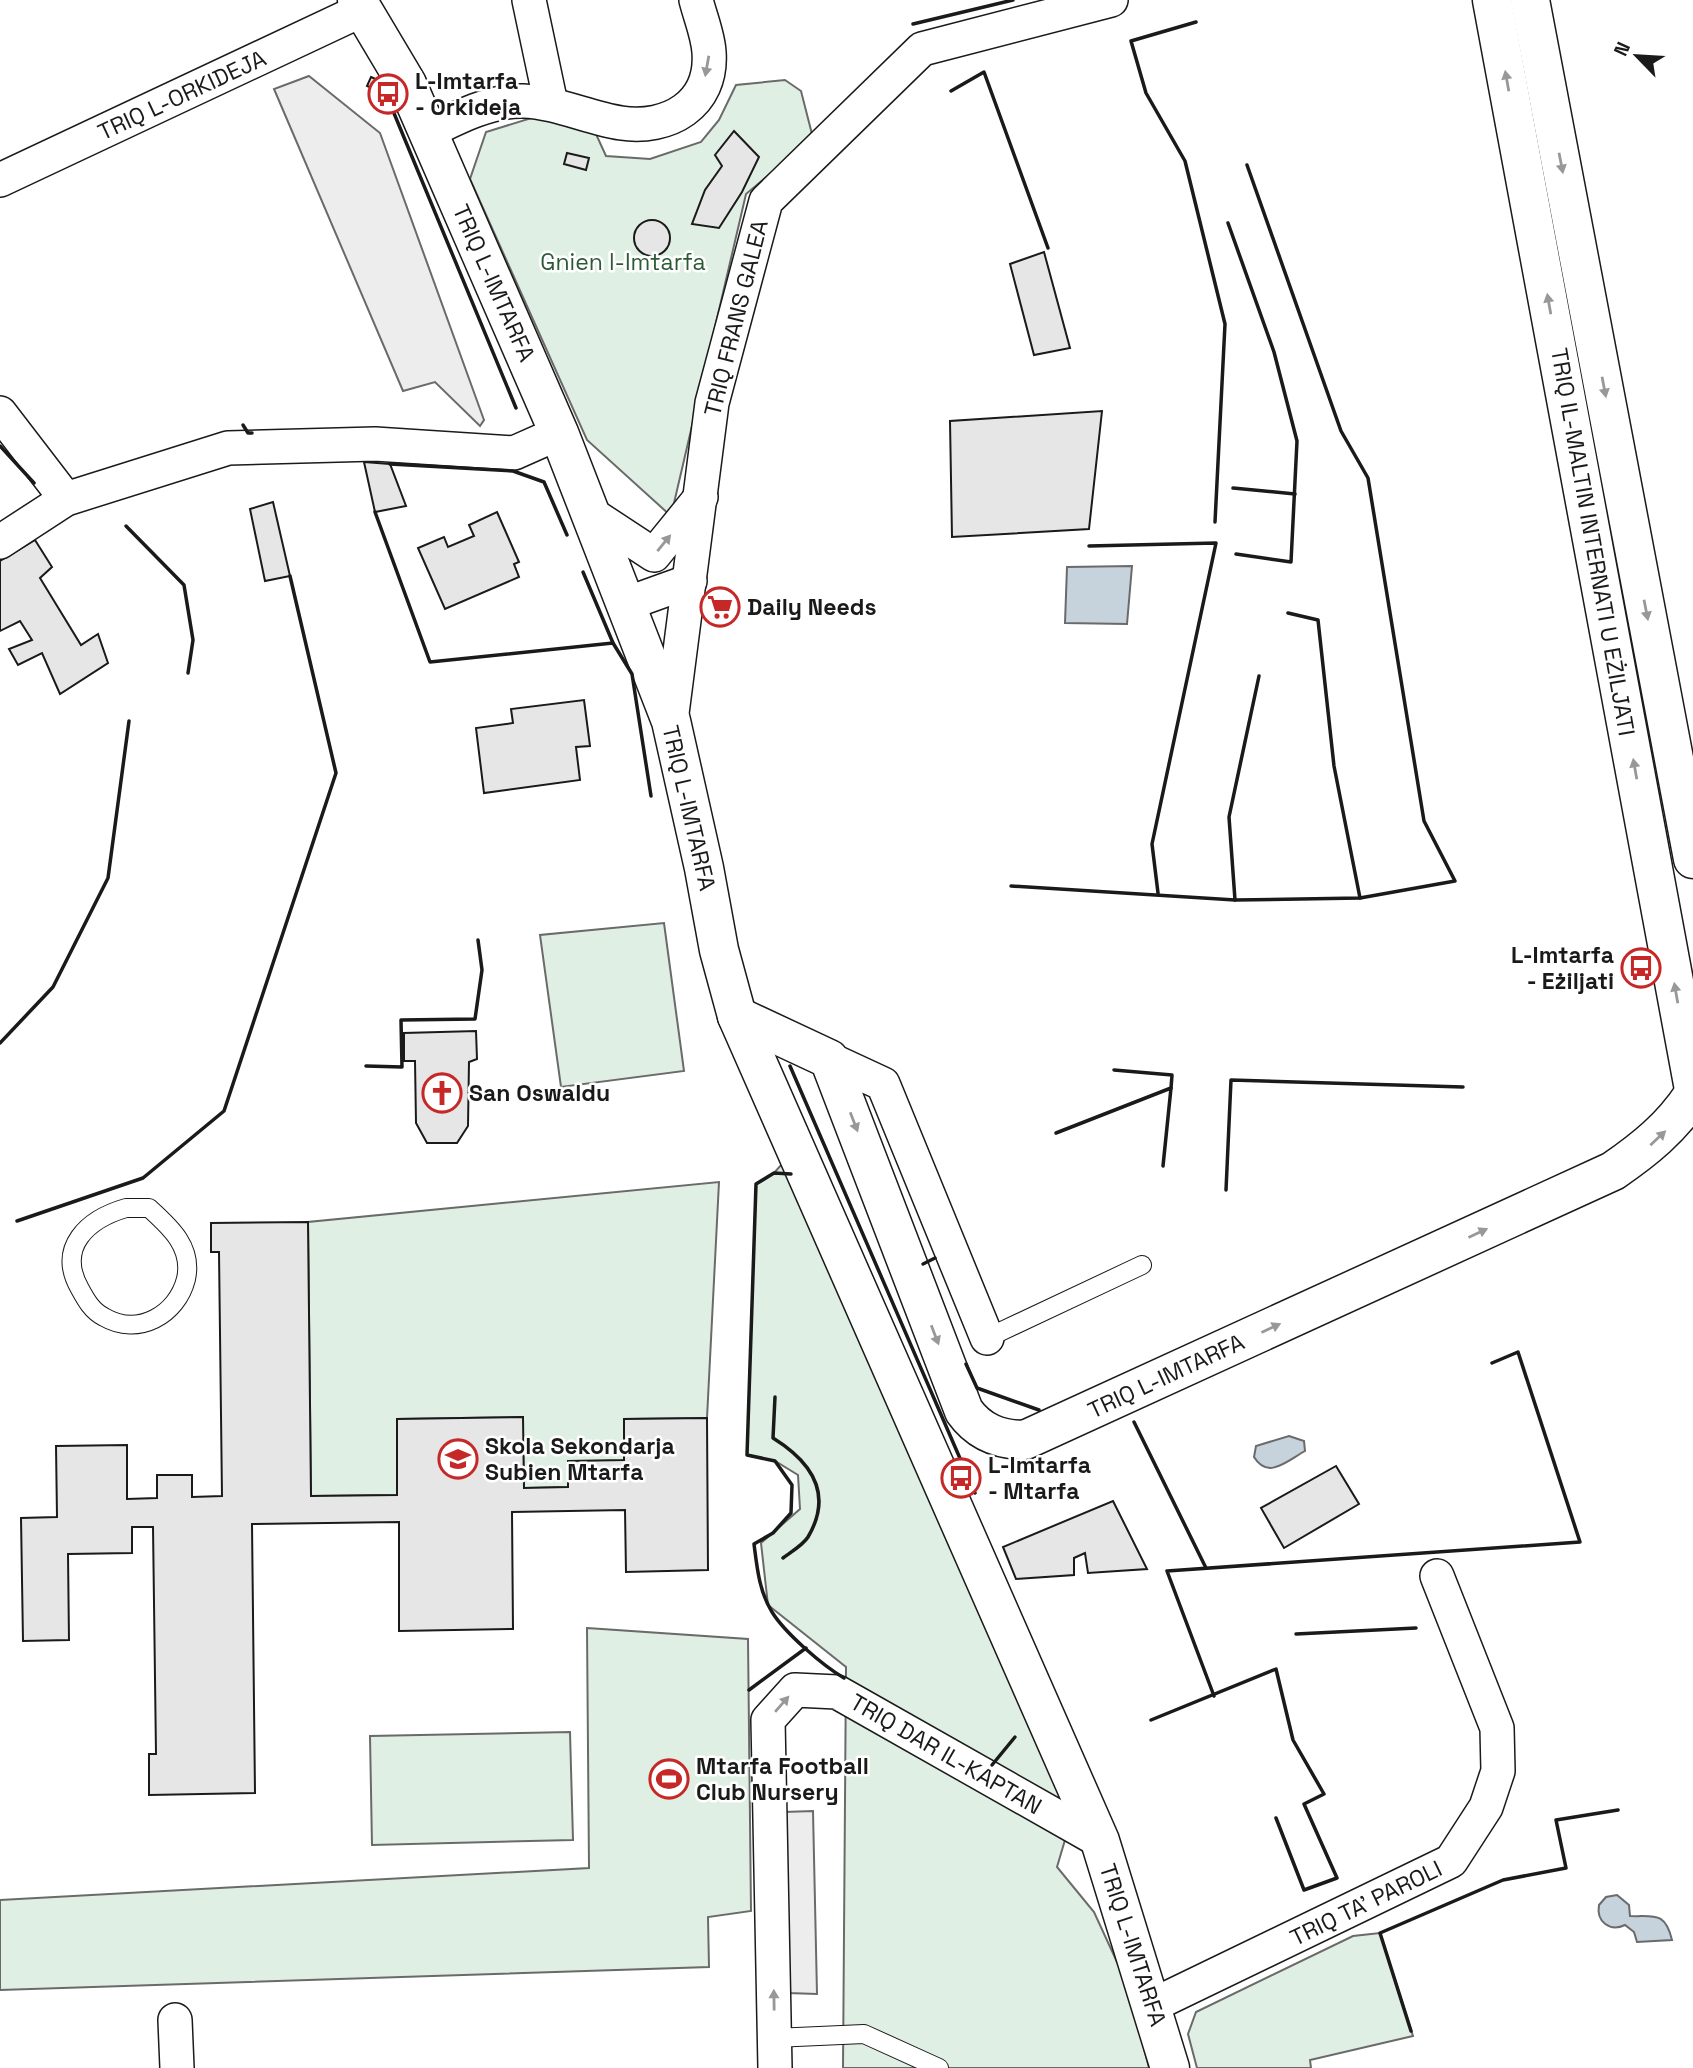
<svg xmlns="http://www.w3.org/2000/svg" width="1693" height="2068" viewBox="0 0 1693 2068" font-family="'Space Grotesk',sans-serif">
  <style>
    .green { fill: #e0efe3; stroke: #6a6a6a; stroke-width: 2 }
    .parking { fill: #ededed; stroke: #6a6a6a; stroke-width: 2 }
    .water { fill: #c6d2dc; stroke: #6a6a6a; stroke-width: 2 }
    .building { fill: #e6e6e6; stroke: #1a1a1a; stroke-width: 2 }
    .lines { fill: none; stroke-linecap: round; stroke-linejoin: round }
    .lane-casing { stroke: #1a1a1a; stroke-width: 20 }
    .street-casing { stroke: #1a1a1a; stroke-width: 36 }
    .secondary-casing { stroke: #1a1a1a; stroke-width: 41 }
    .highway-casing { stroke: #1a1a1a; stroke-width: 41 }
    .lane { stroke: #fff; stroke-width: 18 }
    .street { stroke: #fff; stroke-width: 33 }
    .secondary { stroke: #fff; stroke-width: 38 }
    .highway { stroke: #fff; stroke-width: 38 }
    .wall { stroke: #1a1a1a; stroke-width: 3.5 }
    .oneway { fill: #989898 }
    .labels { text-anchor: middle; stroke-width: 5; stroke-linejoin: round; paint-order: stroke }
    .poi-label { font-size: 23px; font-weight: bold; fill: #1a1a1a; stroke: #fff; text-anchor: start }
    .street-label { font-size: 23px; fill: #1a1a1a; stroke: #fff }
    .park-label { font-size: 23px; fill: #2b5a34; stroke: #fff }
  </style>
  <rect width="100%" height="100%" fill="#fff"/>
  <g class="green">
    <path d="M785,80L801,91L813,138L746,194L671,516L587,440L470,179L486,132L541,115L596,134L606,156L650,159L701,142L719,120L736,85Z"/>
    <path d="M664,923L684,1071L561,1087L540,935Z"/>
    <path d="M782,1164L1075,1806L1057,1867L1094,1912L1129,1988L1149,2068H843L846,1667L768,1605L761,1543L800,1509L798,1475L775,1461L747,1455L756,1184L774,1173Z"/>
    <path d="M719,1182L707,1418L624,1419V1460L568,1487L524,1488L522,1417L397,1419V1495L311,1496L308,1222Z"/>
    <path d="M587,1628L748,1639L751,1911L708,1917L709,1967L0,1990V1900L589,1868Z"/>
    <path d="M570,1732L573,1840L372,1845L370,1736Z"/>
    <path d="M1380,1933L1413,2036L1310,2060L1311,2068H1197L1188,2034L1196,2012L1353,1936Z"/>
  </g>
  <g class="parking">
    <path d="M309,76L380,133L484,420L480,426L435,382L403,391L274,89Z"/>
    <path d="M813,1811L817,1994L788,1993L784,1812Z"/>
  </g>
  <g class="water">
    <path d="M1132,566L1127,624L1065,623L1067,567Z"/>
    <path d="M1289,1436L1304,1441L1305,1451C1287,1461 1268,1480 1254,1457L1256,1446Z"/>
    <path d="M1617,1895L1629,1905L1630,1916C1654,1917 1665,1911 1672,1940L1637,1942L1634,1932L1625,1925C1610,1932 1596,1922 1599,1905L1606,1897Z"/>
  </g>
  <g class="building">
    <path d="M371,77L385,83L381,92L367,86Z"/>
    <path d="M734,131L759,157L742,192L719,228L692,224L705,190L722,166L715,155Z"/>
    <path d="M567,153L589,158L586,170L564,164Z"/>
    <circle cx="652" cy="238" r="18"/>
    <path d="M1044,252L1070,348L1034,355L1010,264Z"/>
    <path d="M1102,411L1089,529L952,537L950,421Z"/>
    <path d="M364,462L390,464L406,506L375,512Z"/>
    <path d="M273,502L290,576L265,581L250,509Z"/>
    <path d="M497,512L519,562L514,564L519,577L445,609L418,548L444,537L448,547L474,536L469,525Z"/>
    <path d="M35,540L52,567L40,578L81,645L98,634L108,663L60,694L42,653L18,665L9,649L32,640L20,621L0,631V561Z"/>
    <path d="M584,700L590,746L576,747L580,780L484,793L476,728L513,723L511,709Z"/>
    <path d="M476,1031L477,1059L469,1062L468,1126L457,1143H427L416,1123L415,1061H404V1033Z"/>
    <path d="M308,1222L311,1496L397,1495V1419L523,1417L524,1488L568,1487V1461L624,1460V1419L707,1418L708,1570L626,1572L625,1510L512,1512L513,1629L399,1631V1522L252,1524L255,1793L149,1795V1754H156L153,1527H132V1553L68,1554L69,1640L23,1641L21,1518L57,1517L56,1446L127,1445V1499L157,1498V1475H192V1497L222,1496L219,1252H211V1223Z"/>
    <path d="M1336,1466L1359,1504L1284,1548L1261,1508Z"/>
    <path d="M1113,1501L1147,1569L1088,1573L1085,1553L1074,1558V1575L1016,1579L1003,1547Z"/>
  </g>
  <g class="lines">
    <g class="lane-casing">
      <g id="lane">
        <path d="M126,1208H149C170,1227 193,1247 186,1279C177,1315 138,1337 104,1317C92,1311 86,1300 80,1289C56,1247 88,1219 126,1208Z"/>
        <path d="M987,1338L1142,1265"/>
        <path d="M774,2038L864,2034L939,2068"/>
      </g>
    </g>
    <g class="street-casing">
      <g id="street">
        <path d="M529,0L551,104"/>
        <path d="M428,132C456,118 491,100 523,101C557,102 588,118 621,123C668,130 713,105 709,52C708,35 700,16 696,0"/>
        <path d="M0,180L364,9"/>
        <path d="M0,413L66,499"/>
        <path d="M590,513L654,555L701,497"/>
        <path d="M0,542L66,499L228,448L375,444L514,453L559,433"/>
        <path d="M626,604L690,581"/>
        <path d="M671,721L712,403L766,201L922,49L1111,0"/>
        <path d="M829,1059L883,1084L987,1338"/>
        <path d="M1153,2005L1451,1861L1486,1807L1498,1771L1497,1728L1437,1576"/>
        <path d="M175,2020L177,2068"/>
        <path d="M775,2068L768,1720L795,1690L837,1692L1100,1841"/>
      </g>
    </g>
    <g class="secondary-casing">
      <g id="secondary">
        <path d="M357,0L407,84L559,433L671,721L704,868L719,950L737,1016L1100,1841L1170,2068"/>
        <path d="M737,1016L829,1059L964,1411C979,1432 999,1440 1025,1440L1613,1171C1645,1149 1671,1128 1693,1095"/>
      </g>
    </g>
    <g class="highway-casing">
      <g id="highway">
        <path d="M1492,0L1693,1084"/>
        <path d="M1530,0L1693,859"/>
      </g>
    </g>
    <use href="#lane" class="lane"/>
    <use href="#street" class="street"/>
    <use href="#secondary" class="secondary"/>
    <use href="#highway" class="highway"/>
    <g class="wall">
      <path d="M1196,22L1131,41L1146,93L1185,161L1225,324L1215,522"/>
      <path d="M913,24L1013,0"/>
      <path d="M951,91L984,72L1048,248"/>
      <path d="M391,106L516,408"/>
      <path d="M1228,223L1274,352L1297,441L1291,562L1236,554"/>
      <path d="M243,425L248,433H252"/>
      <path d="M0,446L34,483"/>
      <path d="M390,464L513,471L544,482L567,535"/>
      <path d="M1233,488L1295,494"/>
      <path d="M375,512L430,662L613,643L632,674L651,796"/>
      <path d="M126,526L184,585L193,640L188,673"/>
      <path d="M1089,546L1216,543L1152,844L1158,893"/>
      <path d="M583,572L613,643"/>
      <path d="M1288,613L1318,620L1334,766L1360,898"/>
      <path d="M1011,886L1235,900L1360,898L1455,881L1424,821L1368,478L1341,431L1247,165"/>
      <path d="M1235,900L1229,817L1259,676"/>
      <path d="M0,1043L53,987L108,878L129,721"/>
      <path d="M366,1066L402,1067L401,1020L475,1019L482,970L478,940"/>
      <path d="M790,1066L975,1493"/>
      <path d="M1056,1133L1171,1088L1172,1075L1114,1070"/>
      <path d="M1163,1166L1171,1088"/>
      <path d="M791,1174L774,1173L756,1184L747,1455L775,1461L792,1485L791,1513L773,1533L754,1544C757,1567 759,1591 772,1612C785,1633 822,1665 844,1678"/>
      <path d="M1226,1190L1231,1080L1463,1087"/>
      <path d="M17,1221L143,1178L224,1111L336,773L290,576"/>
      <path d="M923,1264L935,1258"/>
      <path d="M966,1364L977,1388L1039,1410"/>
      <path d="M775,1397L773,1438C810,1461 834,1493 808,1537C803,1545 791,1552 783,1558"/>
      <path d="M1134,1422L1206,1568"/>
      <path d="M1296,1634L1416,1628"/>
      <path d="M749,1690L806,1648"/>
      <path d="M1214,1696L1167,1571L1580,1542L1518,1352L1492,1363"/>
      <path d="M1151,1720L1276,1669L1293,1740L1324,1794L1304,1804L1337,1878L1304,1890L1276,1818"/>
      <path d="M992,1765L1015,1737"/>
      <path d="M1411,2031L1380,1933L1503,1880L1566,1868L1556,1820L1618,1810"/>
    </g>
  </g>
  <defs><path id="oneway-solid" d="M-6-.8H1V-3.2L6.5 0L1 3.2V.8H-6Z" transform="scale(1.75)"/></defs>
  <g class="oneway">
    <use href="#oneway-solid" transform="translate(707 66) rotate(100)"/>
    <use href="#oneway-solid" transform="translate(1507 81) rotate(-100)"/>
    <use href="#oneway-solid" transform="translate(1561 163) rotate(79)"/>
    <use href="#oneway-solid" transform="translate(1549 304) rotate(-100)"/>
    <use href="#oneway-solid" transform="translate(1604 387) rotate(79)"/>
    <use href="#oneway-solid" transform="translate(664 543) rotate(-51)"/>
    <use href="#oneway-solid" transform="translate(1646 610) rotate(79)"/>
    <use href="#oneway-solid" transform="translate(1635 769) rotate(-100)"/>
    <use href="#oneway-solid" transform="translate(1676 993) rotate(-100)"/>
    <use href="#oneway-solid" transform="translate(854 1122) rotate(69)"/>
    <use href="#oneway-solid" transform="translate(1658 1138) rotate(-43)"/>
    <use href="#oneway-solid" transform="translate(1478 1233) rotate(-25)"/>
    <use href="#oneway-solid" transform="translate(1271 1328) rotate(-25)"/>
    <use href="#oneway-solid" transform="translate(935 1335) rotate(69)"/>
    <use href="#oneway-solid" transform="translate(782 1704) rotate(-49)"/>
    <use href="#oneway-solid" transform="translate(774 2000) rotate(-91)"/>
  </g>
  <defs>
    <g id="bus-ring" transform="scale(2.0125)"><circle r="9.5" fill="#fff" stroke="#c62828" stroke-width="1.5"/><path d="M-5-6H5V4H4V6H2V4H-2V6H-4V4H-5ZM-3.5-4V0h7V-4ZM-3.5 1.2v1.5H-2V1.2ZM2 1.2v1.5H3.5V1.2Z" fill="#c62828"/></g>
    <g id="supermarket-ring" transform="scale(2.0125)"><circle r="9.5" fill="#fff" stroke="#c62828" stroke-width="1.5"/><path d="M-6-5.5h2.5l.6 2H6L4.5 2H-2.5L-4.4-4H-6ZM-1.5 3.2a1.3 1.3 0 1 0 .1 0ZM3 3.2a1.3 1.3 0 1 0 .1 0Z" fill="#c62828"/></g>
    <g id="church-ring" transform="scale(2.0125)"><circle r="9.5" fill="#fff" stroke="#c62828" stroke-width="1.5"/><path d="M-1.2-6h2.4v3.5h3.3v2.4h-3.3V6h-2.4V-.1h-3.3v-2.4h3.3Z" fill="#c62828"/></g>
    <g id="school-ring" transform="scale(2.0125)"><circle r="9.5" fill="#fff" stroke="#c62828" stroke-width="1.5"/><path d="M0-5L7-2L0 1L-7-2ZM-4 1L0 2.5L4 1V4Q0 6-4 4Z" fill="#c62828"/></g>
    <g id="stadium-ring" transform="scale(2.0125)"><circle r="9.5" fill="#fff" stroke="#c62828" stroke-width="1.5"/><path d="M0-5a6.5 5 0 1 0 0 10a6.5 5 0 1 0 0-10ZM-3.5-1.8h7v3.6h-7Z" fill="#c62828"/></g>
  </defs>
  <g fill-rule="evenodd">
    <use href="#bus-ring" x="388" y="94"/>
    <use href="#supermarket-ring" x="720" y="607"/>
    <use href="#bus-ring" x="1641" y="968"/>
    <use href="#church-ring" x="442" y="1093"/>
    <use href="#school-ring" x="458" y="1459"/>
    <use href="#bus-ring" x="961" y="1478"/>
    <use href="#stadium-ring" x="669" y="1779"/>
  </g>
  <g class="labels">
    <g class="poi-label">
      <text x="415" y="89">L-Imtarfa<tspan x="415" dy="26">- Orkideja</tspan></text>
      <text x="747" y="615">Daily Needs</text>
      <text x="1614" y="963" text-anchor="end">L-Imtarfa<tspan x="1614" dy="26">- Eżiljati</tspan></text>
      <text x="469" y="1101">San Oswaldu</text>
      <text x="485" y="1454">Skola Sekondarja<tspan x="485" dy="26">Subien Mtarfa</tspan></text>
      <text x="988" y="1473">L-Imtarfa<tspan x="988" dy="26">- Mtarfa</tspan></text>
      <text x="696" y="1774">Mtarfa Football<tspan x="696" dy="26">Club Nursery</tspan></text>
    </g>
    <g class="street-label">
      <text transform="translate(182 95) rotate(-25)" y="8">TRIQ L-ORKIDEJA</text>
      <text transform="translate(494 283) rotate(66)" y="8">TRIQ L-IMTARFA</text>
      <text transform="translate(736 318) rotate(-76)" y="8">TRIQ FRANS GALEA</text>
      <text transform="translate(1593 542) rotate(80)" y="8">TRIQ IL-MALTIN INTERNATI U EŻILJATI</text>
      <text transform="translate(689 808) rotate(77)" y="8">TRIQ L-IMTARFA</text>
      <text transform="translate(1166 1376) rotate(-25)" y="8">TRIQ L-IMTARFA</text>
      <text transform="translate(946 1754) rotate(30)" y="8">TRIQ DAR IL-KAPTAN</text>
      <text transform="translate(1366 1903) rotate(-26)" y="8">TRIQ TA' PAROLI</text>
      <text transform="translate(1133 1945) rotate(72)" y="8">TRIQ L-IMTARFA</text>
    </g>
    <g class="park-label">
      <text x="623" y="270">Gnien l-Imtarfa</text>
    </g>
  </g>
  <g transform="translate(1637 56) rotate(295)" stroke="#ffffff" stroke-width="5" paint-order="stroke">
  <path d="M0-5L12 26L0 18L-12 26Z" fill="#1a1a1a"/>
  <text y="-10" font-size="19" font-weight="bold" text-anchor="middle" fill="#1a1a1a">N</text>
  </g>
</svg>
